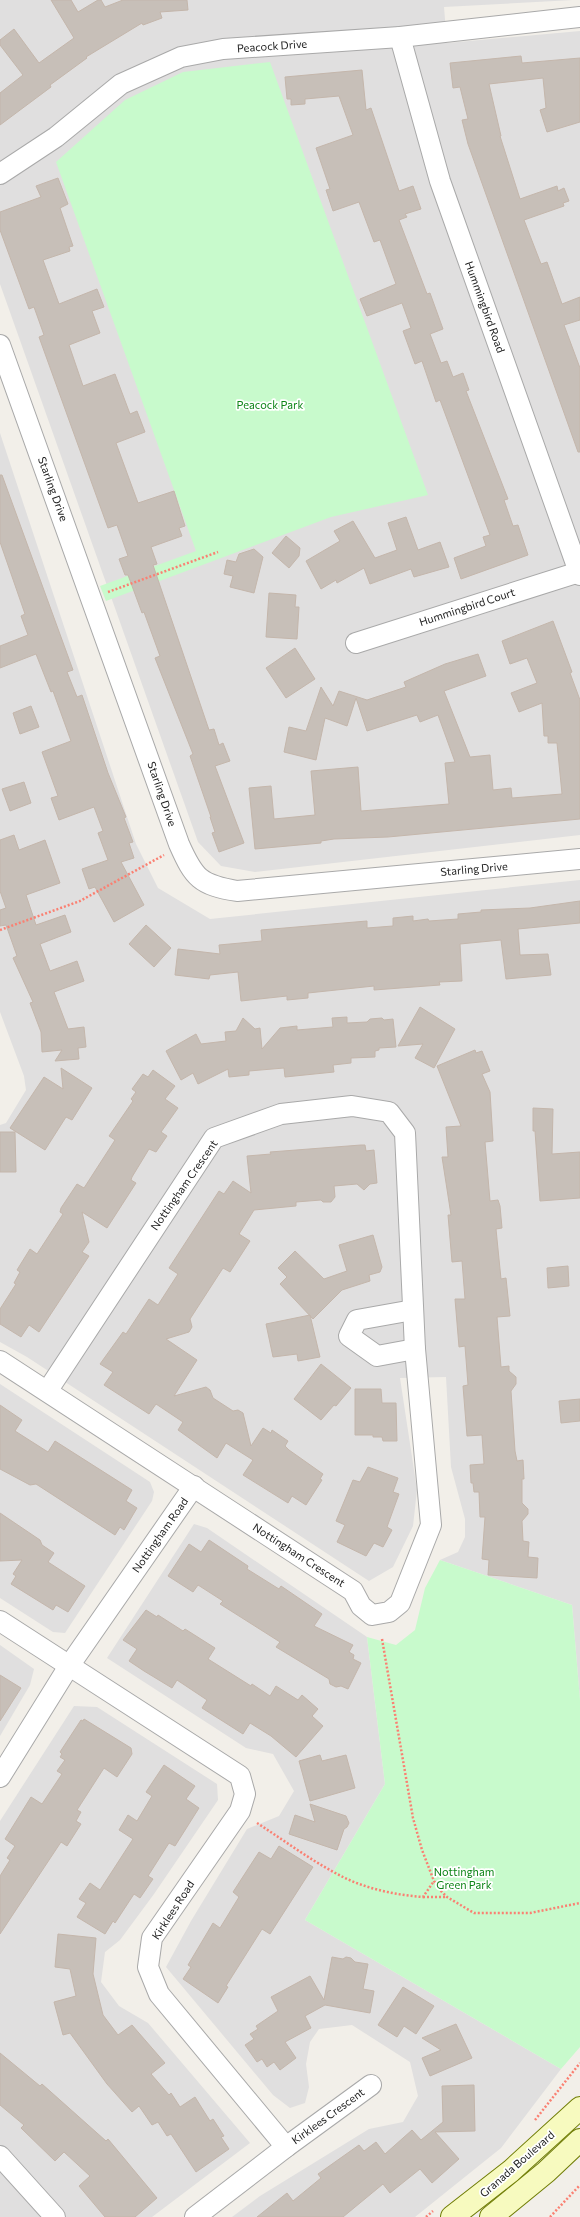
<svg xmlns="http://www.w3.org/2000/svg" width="580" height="2217" viewBox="0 0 580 2217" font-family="Commissioner,sans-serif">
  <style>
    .residential { fill: #e0dfdf }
    .park { fill: #c8facc }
    .building { fill: #c7bfb8; stroke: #c4b6ab }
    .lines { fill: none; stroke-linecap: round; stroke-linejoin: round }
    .street-casing { stroke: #a9a9a9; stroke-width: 22 }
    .secondary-casing { stroke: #707d05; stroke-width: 24 }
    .path { stroke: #fa8072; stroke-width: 2.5; stroke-dasharray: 2 2; stroke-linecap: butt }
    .street { stroke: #fff; stroke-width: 20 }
    .secondary { stroke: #f7fabf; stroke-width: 22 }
    .labels { text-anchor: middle; stroke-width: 3.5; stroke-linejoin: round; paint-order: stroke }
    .street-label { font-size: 11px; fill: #222; stroke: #fff }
    .park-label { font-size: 11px; fill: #0c8416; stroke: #fff }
  </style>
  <rect width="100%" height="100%" fill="#f2efe9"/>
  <g class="residential">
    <path d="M0,0H573L444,7L447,43L580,31V835L255,872L221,866L198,842L0,284Z"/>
    <path d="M0,433L136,844L158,888L210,919L580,880V1700L572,1605L440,1560L458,1552L465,1537V1519L451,1467L446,1377L400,1378L417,1490L413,1526L393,1567L369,1581L27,1357L0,1342V1125L6,1123L26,1090L24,1076L0,1012Z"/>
    <path d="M0,1384L150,1482L154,1492L152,1501L65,1633L53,1632L0,1598Z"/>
    <path d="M194,1524L207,1528L367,1637L385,1784L305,1920L561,2069L501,2148L415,2217H232L260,2196L369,2129L403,2122L418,2096L410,2062L352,2025L319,2029L310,2042L306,2064L309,2087L305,2103L290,2108L273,2095L166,1967L191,1921L247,1829L279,1816L294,1791L273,1754L246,1748L107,1658Z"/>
    <path d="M0,1645L34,1669L30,1685L0,1736Z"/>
    <path d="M74,1706L97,1707L217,1784L218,1800L154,1894L120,1940L105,1952L101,1982L119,2006L148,2023L250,2143L152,2217H0V1821Z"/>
  </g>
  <g class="park">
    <path d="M270,62L428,495L331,517L106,601L100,586L196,551L56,162L125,100L183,72Z"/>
    <path d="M440,1560L572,1605L580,1700V2047L561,2069L305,1920L385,1784L367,1637L396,1645L415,1630L425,1588Z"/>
  </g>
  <g class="building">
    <path d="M51,0H71L78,12L98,0H101L105,7L123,0H187L188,10L160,12L162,18L143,25L142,23L86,57L87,58L50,85L51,87L0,125V93L23,75L0,45V40L14,29L39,63L74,38Z"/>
    <path d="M521,56L522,63L580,58V122L547,132L540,110L546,108L543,78L489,84L501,136H500L520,199L557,186L558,191L564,188L569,201L563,203L564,206L524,220L541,264L547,262L562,304L580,297V320L564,325L580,368V452H578L468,144L462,120L468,119L460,87L453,88L450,63Z"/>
    <path d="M362,70L366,110L371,108L399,191L413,186L421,209L405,214L407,217L399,220L427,294L430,293L443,329L430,334L441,363L447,361L453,377L463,373L469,390L466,391L508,499L504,500L513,526L518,525L528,555L461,579L454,558L486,546L483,537L490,535L440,400L436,402L422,361L415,364L403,331L411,328L402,303L367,316L360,299L396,284L380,240L374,242L359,202L333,211L326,190L330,189L316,148L353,135L339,96L305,99V104L291,105V99H287L285,77Z"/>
    <path d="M58,178L68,204L60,208L73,246L69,247L70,251L43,260L59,304L97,289L104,307L92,311L100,333L69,345L83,386L115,374L130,414L137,411L145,432L116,443L138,503L174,491L185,526L179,528L182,536L151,547L157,564L153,565L209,730L214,729L219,745L223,743L230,761L215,766L244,843L219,852L212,833L215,832L210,817H211L190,756L193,754L155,658L160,656L144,612L142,613L128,575H125L119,559L128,556L117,525L108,528L39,337L44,335L34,307L29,309L0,230V212L41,197L36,186Z"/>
    <path d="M0,475H2L73,670L67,672L77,697L82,695L108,773L126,817L124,818L133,842L129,843L134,858L121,862L144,905L114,922L95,887L89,889L82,869L108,860L98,833L103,831L94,807L59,820L51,798L58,796L42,752L71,741L53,691L51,692L36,654L0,668V646L28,635L21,616L25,614L0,542Z"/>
    <path d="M406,517L418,550L440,542L449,567L414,577L411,569L370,584L364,568L337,583L336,580L321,589L306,561L340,541L334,531L353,521L375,558L397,550L388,523Z"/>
    <path d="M286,536L300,548L299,556L289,568L272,553Z"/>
    <path d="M254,549L263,557L254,593L230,587L233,576L224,574L227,560L236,562L239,554Z"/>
    <path d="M269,593L296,595L295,607H299L297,639L266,637Z"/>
    <path d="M553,621L572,672L570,673L580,700V819L388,837L334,839L321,841V843L255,849L249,788L271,786L274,819L315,815L311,771L358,767L361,811L449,804L445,763L455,762L438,715L420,722L417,715L367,731L356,698L347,726L325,718L316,760L284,752L289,727L306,731L321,687L333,706L339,691L367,700L406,687L404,682L445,664L478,654L486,676L444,691L470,757L490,755L493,790L511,788L512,798L562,794L557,743H548V736H544L542,703L519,712L511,693L537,683L527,658L510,664L502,641Z"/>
    <path d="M295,648L315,679L286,698L266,668Z"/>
    <path d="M31,706L39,727L20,734L13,713Z"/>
    <path d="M24,782L31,803L10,811L2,789Z"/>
    <path d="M14,835L19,850L45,840L60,883L26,895L36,925L65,915L71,932L40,944L50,971L77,961L84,981L54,992L68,1029L84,1027L86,1047L78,1048L79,1059L55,1061L62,1050L42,1052L41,1032L30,1003L33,1002L13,958L17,956L6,925L0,926V910L6,908L0,891V840Z"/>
    <path d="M580,901V923L518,929L520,955L548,954L551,975L506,979L501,940L460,944L462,981L439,982L440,985L374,990V986L308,993V998L287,1000V996L241,1001L238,972L210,975L209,979L175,975L178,949L220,954L219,945L262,941L261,930L367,921V928L393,926V918L413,916V921L428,919L429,921L458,919V914L481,912V910L530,908Z"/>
    <path d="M146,925L171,948L154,967L129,944Z"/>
    <path d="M420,1007L455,1029L434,1068L415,1058L423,1044L398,1046Z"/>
    <path d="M347,1017V1023L367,1022L370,1019L382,1018L384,1020L393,1019L396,1047L379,1048V1050L375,1051V1057L351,1058V1063L333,1065L334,1072L285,1077L284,1068L249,1071V1075L229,1077L228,1069L198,1084L193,1073L181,1080L166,1051L196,1034L201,1044L226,1041L225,1032L236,1031L243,1018L255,1029L260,1028L262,1049L280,1028L297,1026V1030L333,1027L332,1018Z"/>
    <path d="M475,1050L476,1053L482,1051L490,1071L482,1074L490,1092L493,1141L485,1142L490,1201L498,1200L500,1206L502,1228L496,1229L501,1279L506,1278L510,1316L497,1317L501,1367L509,1366V1371L516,1377V1384L511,1391L515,1451L517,1461L523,1460L524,1479H522V1503L528,1509V1514L522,1521L523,1541L529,1542L528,1557L538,1558L537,1578L488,1575L489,1560L482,1559L485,1517H480L479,1492H474L473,1483H471L470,1465L484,1464L482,1435L467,1436L463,1386L468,1385L465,1346L459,1347L455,1299H465L462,1261L452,1262L448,1215H451L442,1157H448L446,1127L461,1126L437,1066Z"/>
    <path d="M61,1068L92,1088L72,1120L66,1117L45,1150L10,1128L44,1077L63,1089Z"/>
    <path d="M153,1070L175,1086L165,1099L178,1108L161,1132L167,1136L156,1152L149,1149L132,1177L131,1180L136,1183L107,1228L82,1212L89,1242L82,1252L89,1256L39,1332L29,1325L21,1337L0,1324V1309L16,1284L14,1283L20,1272L17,1270L30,1249L37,1254L63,1214L60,1212L61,1208L77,1184L84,1188L115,1140L109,1136L133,1101L131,1099L136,1092L132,1089L143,1074L148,1077Z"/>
    <path d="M533,1108L553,1109L552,1154L580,1152V1198L540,1201L535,1131H533Z"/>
    <path d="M0,1132H15L16,1172H0Z"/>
    <path d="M361,1145H365L366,1151L374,1150L377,1183L370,1184L364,1190L357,1184L334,1186L335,1197L331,1202H323L321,1200L296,1202V1206L254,1210L239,1234L250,1241L230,1272L223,1268L190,1319L192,1327L189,1332L166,1339L197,1360L174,1396L206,1387L210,1390L213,1398L233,1411L238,1410L243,1413L251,1446L263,1428L271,1433L272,1430L288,1441L285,1446L289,1450L323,1474L320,1479L322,1480L306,1505L292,1496L288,1503L243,1475L253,1460L226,1443L217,1458L178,1430L183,1422L156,1404L149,1414L104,1385L113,1372L100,1364L123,1332L126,1334L149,1299L158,1305L178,1274L169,1268L219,1191L224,1194L233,1181L251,1193L247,1156L271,1154L270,1152Z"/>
    <path d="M373,1235L382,1267L380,1272L369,1275L370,1281L342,1290L313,1319L280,1284L287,1277L278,1268L295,1251L324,1279L347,1271L339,1245Z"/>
    <path d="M568,1266L569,1286L548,1288L547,1268Z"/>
    <path d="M310,1315L320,1357L298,1361L297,1354L273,1357L266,1324Z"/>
    <path d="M321,1364L351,1388L336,1406L334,1405L321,1420L294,1399Z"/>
    <path d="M355,1389H381L382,1403H396L397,1441H383L382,1437H373V1435H355Z"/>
    <path d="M580,1399V1421L561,1423L559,1401Z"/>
    <path d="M0,1405L22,1420L15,1431L48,1452L55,1441L132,1490L126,1501L137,1508L124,1530L120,1527L115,1535L36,1484L30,1485L0,1469Z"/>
    <path d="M368,1467L398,1478L393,1492L399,1494L387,1527L392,1530L383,1547L374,1543L366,1556L337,1542L345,1525L336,1521L353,1480L360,1482Z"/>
    <path d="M0,1513L40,1540L42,1545L54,1553L48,1562L85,1586L68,1612L56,1605L53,1610L11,1584L16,1576L13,1574L22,1560L0,1561Z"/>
    <path d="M209,1540L248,1566L247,1569L279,1589L281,1586L322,1614L314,1626L353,1645L349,1652L354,1655L353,1659L361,1663L348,1689L341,1686L336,1687L330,1684L329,1679L276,1647L280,1642L220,1604L223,1601L198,1585L193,1592L168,1576L189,1544L201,1552Z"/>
    <path d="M146,1610L157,1617L158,1615L183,1631L185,1629L215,1648L208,1659L251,1686L252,1684L270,1696L276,1686L298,1700L302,1695L318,1709L312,1716L323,1726L296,1757L271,1736L250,1723L243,1734L202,1708L207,1700L177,1680L172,1688L144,1671L129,1661L137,1649L123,1640Z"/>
    <path d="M0,1675L21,1688L0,1721Z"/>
    <path d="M84,1719L131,1748L132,1754L117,1777L104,1768L77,1810L81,1812L76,1821L81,1824L67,1846L61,1842L0,1934V1876L10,1860L7,1858L15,1846L5,1839L31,1797L42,1804L62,1774L57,1771L65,1760L60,1757L62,1754L60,1752L81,1720L83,1721Z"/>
    <path d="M320,1755L322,1761L346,1755L355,1788L310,1801L299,1761Z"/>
    <path d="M164,1765L195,1786L186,1799L199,1808L175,1846L169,1843L148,1876L153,1879L140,1898L134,1894L115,1923L113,1921L105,1934L77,1917L86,1903L79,1899L90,1883L100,1890L133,1839L119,1830L128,1815L137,1821L152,1796L146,1792Z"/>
    <path d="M310,1804L346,1816L349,1823L347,1827L344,1829L337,1850L289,1834L295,1815L315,1822Z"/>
    <path d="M279,1846L313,1867L270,1934L262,1929L226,1986L228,1987L218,2003L183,1979L191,1967L188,1965L213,1923L220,1928L239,1897L233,1892L259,1852L271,1859Z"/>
    <path d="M58,1934L96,1938L93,1974L103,2015L118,2035L132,2025L165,2063L151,2074L169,2095L171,2093L180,2107L195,2097L210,2121L213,2119L224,2136L221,2137L229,2149L196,2172L171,2134L167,2136L158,2122L152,2125L139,2106L132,2112L107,2084L70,2033L63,2035L54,2002L76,1996L70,1969L55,1967Z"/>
    <path d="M332,1957L343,1959L346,1957L351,1958L355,1962L368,1964L363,1989L374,1991L370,2013L325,2005L305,2016L311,2028L285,2042L296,2058L280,2070L274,2062L267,2067L262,2059L257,2062L245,2045L254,2039L250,2034L258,2029L256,2026L278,2011L271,1997L310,1976L324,2000Z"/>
    <path d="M403,1987L434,2006L416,2034L404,2026L397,2037L378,2025Z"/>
    <path d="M456,2024L472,2058L430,2076L422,2058L441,2050L422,2038Z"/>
    <path d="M0,2053L40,2086L42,2084L106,2141L108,2139L157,2198L135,2217H105L79,2186L90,2176L64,2152L55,2161L21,2128L24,2125L0,2105Z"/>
    <path d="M474,2085L475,2131L435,2132L459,2159L432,2183L420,2169L390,2193L383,2184L343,2217H257L287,2193L293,2201L321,2178L318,2174L359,2145L364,2151L376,2142L385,2154L412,2130L421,2140L443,2122L442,2086Z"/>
  </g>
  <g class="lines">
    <g class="street-casing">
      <g id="street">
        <path d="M400,37L440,181L580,575"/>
        <path d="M0,174L56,137L121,84L181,57L223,49L400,37L580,17"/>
        <path d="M0,345L179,844C194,878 200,885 237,891L580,859"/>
        <path d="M356,643L579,572"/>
        <path d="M413,1310L357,1320L349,1336L377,1356L415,1349"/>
        <path d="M0,1361L353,1591L361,1606L372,1615L389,1612L400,1603L431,1525L415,1349L405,1133L389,1112L352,1106L281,1114L214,1138L48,1390"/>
        <path d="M0,1621L240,1776L245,1794L240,1811L152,1938L148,1967L159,1994L286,2147"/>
        <path d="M0,1777L69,1666L194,1486"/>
        <path d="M0,2156L55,2217"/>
        <path d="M195,2217L286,2147L371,2085"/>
      </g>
    </g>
    <g class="secondary-casing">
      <g id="secondary">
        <path d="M452,2217L511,2171L580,2108"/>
        <path d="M491,2217L546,2172L580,2140"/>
      </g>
    </g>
    <g class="path">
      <path d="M108,592L218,552"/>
      <path d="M0,930L80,901L164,855"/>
      <path d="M382,1639L413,1818L422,1850L434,1881L441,1891L447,1897L474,1913H530L580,1903"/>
      <path d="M257,1823C285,1841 313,1862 343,1877C367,1889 396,1895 423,1897L434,1881"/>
      <path d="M423,1897H446"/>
      <path d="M535,2120L580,2063"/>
      <path d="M426,2217L433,2211"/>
      <path d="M550,2217L580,2185"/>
    </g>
    <use href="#street" class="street"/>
    <use href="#secondary" class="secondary"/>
  </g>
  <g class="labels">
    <g class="street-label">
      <text transform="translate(272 46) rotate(-4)" y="4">Peacock Drive</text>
      <text transform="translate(485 307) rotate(70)" y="4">Hummingbird Road</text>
      <text transform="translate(53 489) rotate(70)" y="4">Starling Drive</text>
      <text transform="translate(467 607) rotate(-18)" y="4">Hummingbird Court</text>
      <text transform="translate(162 794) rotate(71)" y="4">Starling Drive</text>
      <text transform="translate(474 869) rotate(-5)" y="4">Starling Drive</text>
      <text transform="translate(184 1185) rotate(-55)" y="4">Nottingham Crescent</text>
      <text transform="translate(160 1535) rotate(-55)" y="4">Nottingham Road</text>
      <text transform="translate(299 1555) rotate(33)" y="4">Nottingham Crescent</text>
      <text transform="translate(173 1910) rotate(-57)" y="4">Kirklees Road</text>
      <text transform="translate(328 2116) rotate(-36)" y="4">Kirklees Crescent</text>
      <text transform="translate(517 2164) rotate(-41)" y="4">Granada Boulevard</text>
    </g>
    <g class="park-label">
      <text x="270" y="409">Peacock Park</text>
      <text x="464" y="1876">Nottingham<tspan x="464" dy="13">Green Park</tspan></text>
    </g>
  </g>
</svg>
